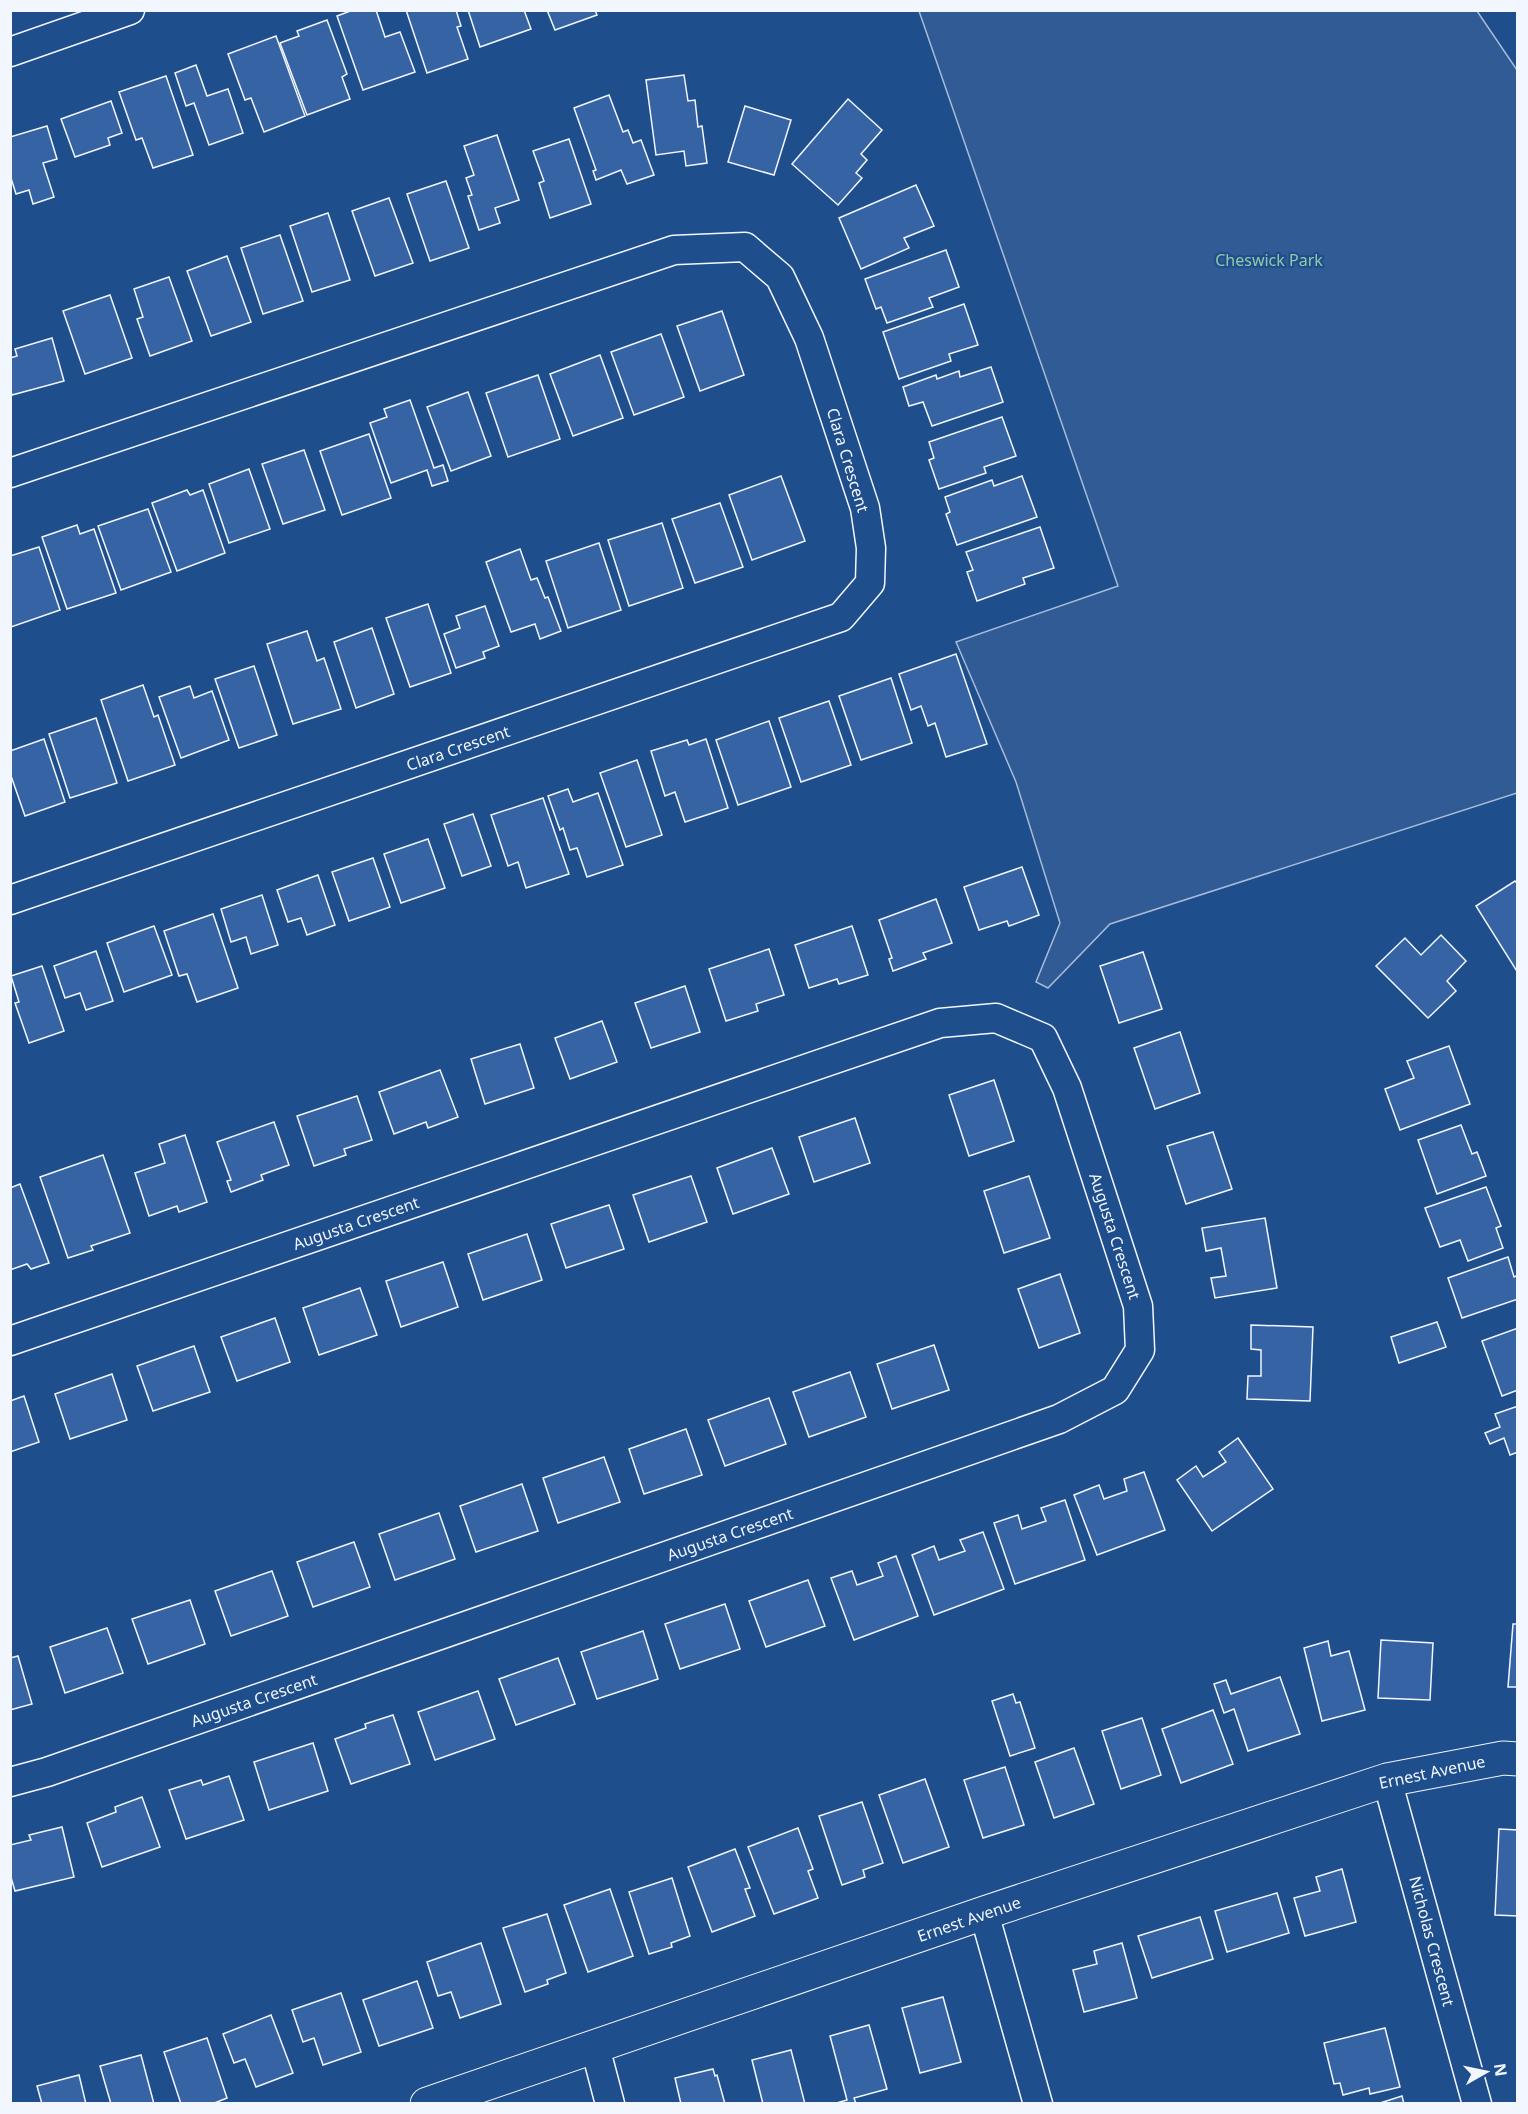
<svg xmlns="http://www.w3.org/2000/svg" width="1528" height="2114" viewBox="0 0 1528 2114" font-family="'Noto Sans',sans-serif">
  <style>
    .built { fill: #305b95; stroke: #a8bbd7; stroke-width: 1.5 }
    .building { fill: #3563a3; stroke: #f2f6ff; stroke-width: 1.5 }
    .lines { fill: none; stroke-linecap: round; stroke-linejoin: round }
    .street-casing { stroke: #f2f6ff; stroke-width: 31 }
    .secondary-casing { stroke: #f2f6ff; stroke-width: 35 }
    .street { stroke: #1f4e8c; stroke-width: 28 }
    .secondary { stroke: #1f4e8c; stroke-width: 33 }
    .labels { text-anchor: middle; stroke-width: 4.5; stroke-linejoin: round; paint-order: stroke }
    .park-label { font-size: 16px; fill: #97c8a6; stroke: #1f4e8c }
    .street-label { font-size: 16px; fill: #f2f6ff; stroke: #1f4e8c }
  </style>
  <rect width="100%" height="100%" fill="#1f4e8c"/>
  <path class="built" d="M919,11H1477L1517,70V793L1110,924L1048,988L1036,982L1060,923L1016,782L956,642L1118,586Z"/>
  <g class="building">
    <path d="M353,10H376L385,37L400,32L415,72L363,90L337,16Z"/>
    <path d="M406,10H456L461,26L457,27L468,59L427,73Z"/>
    <path d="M468,10H524L531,29L480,47Z"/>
    <path d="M547,10H595L597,15L555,30Z"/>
    <path d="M327,20L347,74L342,77L350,99L307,115L280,43L299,36L297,31Z"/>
    <path d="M276,36L305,116L264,132L251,98L245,100L228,54Z"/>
    <path d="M196,65L207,96L228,89L243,133L209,145L194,103L186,106L175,73Z"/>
    <path d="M684,75L688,101L695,100L698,127L702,126L707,163L686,166L684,151L656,155L646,80Z"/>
    <path d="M166,76L193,155L153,168L142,138L136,140L119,92Z"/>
    <path d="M609,95L623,132L628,130L633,143L641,140L654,175L627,184L621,170L596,180L593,171L596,170L574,108Z"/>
    <path d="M848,99L882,130L861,154L867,160L856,173L862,178L838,205L792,164Z"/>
    <path d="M111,101L122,133L108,138L110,145L75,157L61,119Z"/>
    <path d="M745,106L791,120L774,175L728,162Z"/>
    <path d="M47,126L57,159L43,163L54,197L33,204L29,190L16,194L10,175V137Z"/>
    <path d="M497,135L519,200L495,208L500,223L479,230L468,196L472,195L466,178L474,175L464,146Z"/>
    <path d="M569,139L591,204L550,218L539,183L544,181L533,151Z"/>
    <path d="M446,181L469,248L430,261L407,194Z"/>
    <path d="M916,185L934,226L904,238L909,248L861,269L839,218Z"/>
    <path d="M389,198L413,263L375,276L352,211Z"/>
    <path d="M328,213L350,280L312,292L290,226Z"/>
    <path d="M280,235L303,301L263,314L241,248Z"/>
    <path d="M946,250L959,287L929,298L933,307L887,323L881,307L876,309L865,279Z"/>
    <path d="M227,256L251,322L211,336L187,271Z"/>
    <path d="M169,277L192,341L150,356L137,319L143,317L134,289Z"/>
    <path d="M110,295L132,358L85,374L63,311Z"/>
    <path d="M964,304L978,345L949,354L951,361L899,379L883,332Z"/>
    <path d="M722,311L744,375L700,391L677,326Z"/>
    <path d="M661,334L684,397L634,415L611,352Z"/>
    <path d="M52,338L64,381L12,395L10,388V358L17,356L15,349Z"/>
    <path d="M600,355L623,418L573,436L550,374Z"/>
    <path d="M991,367L1003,402L932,426L923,402L909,406L903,387L936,375L937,379L959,371L960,377Z"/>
    <path d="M538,375L560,439L508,457L486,393Z"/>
    <path d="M468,392L491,456L451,471L427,407Z"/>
    <path d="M410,400L434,468L443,465L448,481L432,486L427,470L391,483L370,423L387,417L384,409Z"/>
    <path d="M1002,417L1016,456L984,467L986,473L939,489L929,460L934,458L929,442Z"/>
    <path d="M369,434L391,498L342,515L320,451Z"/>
    <path d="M304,450L325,510L283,524L262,464Z"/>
    <path d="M249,469L270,529L229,543L209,484Z"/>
    <path d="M781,476L805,541L752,560L729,495Z"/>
    <path d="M1022,476L1037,517L957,545L946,514L950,512L945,497L992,480L994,486Z"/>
    <path d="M187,490L190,495L203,490L225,553L177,571L152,503Z"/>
    <path d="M720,503L743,567L695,583L672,519Z"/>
    <path d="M148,509L171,572L121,590L98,526Z"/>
    <path d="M662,523L683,588L629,606L608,540Z"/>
    <path d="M77,525L80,534L94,529L116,593L67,609L42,537Z"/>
    <path d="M1040,527L1054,568L1023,578L1025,584L977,601L967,572L973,570L966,552Z"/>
    <path d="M599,543L621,610L568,628L546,561Z"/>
    <path d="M39,547L60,610L11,627L10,556Z"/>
    <path d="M520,549L531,580L537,578L545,598L548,597L561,631L540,639L535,624L511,632L486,562Z"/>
    <path d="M428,604L451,673L410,687L386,618Z"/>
    <path d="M485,606L499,646L483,652L485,658L456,668L444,634L460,628L456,616Z"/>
    <path d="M372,628L394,694L356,708L334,642Z"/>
    <path d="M307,631L317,661L324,658L341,709L293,724L267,644Z"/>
    <path d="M956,654L987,744L946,757L935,723L928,726L921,706L911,710L899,674Z"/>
    <path d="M254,666L277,735L239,748L215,679Z"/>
    <path d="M891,678L912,743L861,760L839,696Z"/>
    <path d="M143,685L154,717L158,715L175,765L128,781L101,700Z"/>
    <path d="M190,686L194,698L212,691L229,740L181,758L159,697Z"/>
    <path d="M829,701L851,765L801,782L779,718Z"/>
    <path d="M96,718L117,783L70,798L49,734Z"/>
    <path d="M769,721L791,787L738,805L716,740Z"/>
    <path d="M44,739L65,802L25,816L10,773V751Z"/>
    <path d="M706,739L728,808L685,822L675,792L665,796L651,751L687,740L689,745Z"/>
    <path d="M637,760L662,835L626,847L600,773Z"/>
    <path d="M568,789L573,802L598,793L623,865L587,877L577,848L570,850L563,828L560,830L548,796Z"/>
    <path d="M543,798L569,874L526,888L518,862L508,866L491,815Z"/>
    <path d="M473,814L491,866L462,876L444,824Z"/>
    <path d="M428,839L445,888L401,903L384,854Z"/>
    <path d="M373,858L390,907L349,921L332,872Z"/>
    <path d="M1022,867L1039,915L1009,926L1007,921L979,930L964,887Z"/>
    <path d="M318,875L335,925L307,935L301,918L288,922L277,890Z"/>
    <path d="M1515,881L1518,884V973L1476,906Z"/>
    <path d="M262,895L278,945L251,954L246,937L231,942L221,909Z"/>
    <path d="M936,899L952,943L923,953L926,959L893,971L889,959L892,958L879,920Z"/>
    <path d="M213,914L238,988L197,1002L187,974L179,976L164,931Z"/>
    <path d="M154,926L172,975L124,992L107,943Z"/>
    <path d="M852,926L868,975L839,984L837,979L809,988L795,945Z"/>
    <path d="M1441,935L1466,961L1447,981L1456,991L1428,1018L1376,966L1405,938L1421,955Z"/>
    <path d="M769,949L784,995L756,1004L758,1011L726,1021L709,969Z"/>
    <path d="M96,951L113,1001L86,1010L80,993L65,998L54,966Z"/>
    <path d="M1143,952L1162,1009L1119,1023L1100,966Z"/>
    <path d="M42,966L64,1031L29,1043L15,1003L19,1002L11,976Z"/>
    <path d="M685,986L700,1032L651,1048L635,1003Z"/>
    <path d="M602,1021L617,1062L570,1079L555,1038Z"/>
    <path d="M1180,1032L1200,1093L1155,1109L1134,1048Z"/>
    <path d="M520,1044L534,1088L485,1104L471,1059Z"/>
    <path d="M1449,1046L1470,1104L1400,1130L1385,1089L1414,1078L1407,1061Z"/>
    <path d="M440,1070L458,1117L428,1128L426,1122L394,1134L379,1092Z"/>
    <path d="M994,1080L1014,1141L969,1156L949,1095Z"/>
    <path d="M357,1096L372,1140L344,1149L346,1155L314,1166L297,1116Z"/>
    <path d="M855,1118L870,1163L814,1182L799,1137Z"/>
    <path d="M274,1122L289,1165L261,1175L263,1180L231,1192L227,1181L231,1180L217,1142Z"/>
    <path d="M1461,1125L1472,1154L1477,1152L1486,1176L1437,1194L1418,1140Z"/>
    <path d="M1213,1132L1232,1189L1186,1204L1167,1146Z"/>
    <path d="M185,1135L207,1202L179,1212L177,1206L149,1216L135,1173L165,1163L159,1144Z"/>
    <path d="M772,1148L789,1194L733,1214L717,1168Z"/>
    <path d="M103,1155L130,1233L91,1246L93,1250L68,1258L40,1177Z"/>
    <path d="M691,1176L707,1222L649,1242L633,1195Z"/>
    <path d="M1029,1176L1050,1238L1004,1253L984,1191Z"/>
    <path d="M20,1184L49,1263L31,1269L27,1264L10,1270V1188Z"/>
    <path d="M1486,1187L1501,1226L1496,1228L1503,1248L1468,1261L1460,1240L1440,1247L1425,1208Z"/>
    <path d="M609,1205L624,1249L566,1268L551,1224Z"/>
    <path d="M1265,1218L1277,1288L1215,1298L1211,1278L1226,1276L1221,1248L1206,1251L1202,1228Z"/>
    <path d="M527,1234L542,1280L483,1300L468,1254Z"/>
    <path d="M1508,1257L1514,1277L1518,1275V1299L1462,1318L1448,1278Z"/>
    <path d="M443,1262L458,1307L401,1327L386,1281Z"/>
    <path d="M1060,1274L1080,1333L1039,1348L1018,1289Z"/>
    <path d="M360,1288L377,1335L319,1355L303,1308Z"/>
    <path d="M275,1318L290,1362L237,1381L221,1337Z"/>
    <path d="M1437,1322L1446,1347L1399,1363L1391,1337Z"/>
    <path d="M1251,1325L1313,1327L1310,1401L1247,1399L1248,1376H1261V1350L1251,1349Z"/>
    <path d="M1518,1328V1390L1502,1396L1482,1341Z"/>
    <path d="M934,1345L949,1390L892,1409L877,1364Z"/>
    <path d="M194,1346L210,1392L153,1411L137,1366Z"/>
    <path d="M850,1372L866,1417L809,1437L793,1392Z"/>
    <path d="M112,1374L127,1420L70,1439L55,1394Z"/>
    <path d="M24,1396L39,1442L10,1452V1401Z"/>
    <path d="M769,1398L786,1444L725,1466L708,1420Z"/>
    <path d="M1518,1406V1452L1510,1455L1504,1438L1490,1444L1485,1433L1500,1427L1495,1414Z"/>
    <path d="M686,1429L702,1475L644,1494L629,1449Z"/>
    <path d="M1238,1438L1273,1489L1212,1531L1177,1480L1196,1466L1203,1477L1226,1462L1219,1452Z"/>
    <path d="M604,1457L620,1502L558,1523L543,1478Z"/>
    <path d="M1144,1472L1165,1530L1097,1555L1074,1495L1099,1485L1104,1499L1127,1491L1124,1479Z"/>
    <path d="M522,1484L538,1531L476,1552L460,1506Z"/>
    <path d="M1065,1500L1085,1560L1015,1584L994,1523L1018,1515L1022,1529L1046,1521L1041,1508Z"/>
    <path d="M439,1513L455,1559L395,1580L379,1534Z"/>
    <path d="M983,1532L1004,1589L934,1615L912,1555L934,1546L939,1560L965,1551L960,1540Z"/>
    <path d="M354,1542L370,1587L313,1607L297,1562Z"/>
    <path d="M896,1556L918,1616L854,1640L831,1578L852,1571L857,1585L883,1576L878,1563Z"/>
    <path d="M272,1571L288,1616L231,1636L215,1591Z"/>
    <path d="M808,1580L825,1626L766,1647L749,1601Z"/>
    <path d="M190,1600L205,1644L148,1664L132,1619Z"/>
    <path d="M725,1604L740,1649L680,1669L665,1624Z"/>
    <path d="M1513,1624H1518V1687H1508Z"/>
    <path d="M107,1628L123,1673L65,1693L50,1647Z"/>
    <path d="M643,1631L658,1679L597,1699L581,1652Z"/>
    <path d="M1381,1640L1433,1643L1430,1700L1378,1698Z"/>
    <path d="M1328,1641L1331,1656L1349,1651L1365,1710L1322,1721L1304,1648Z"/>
    <path d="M18,1656L32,1704L10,1710V1658Z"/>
    <path d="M558,1658L575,1704L516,1725L499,1679Z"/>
    <path d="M1280,1677L1300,1734L1248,1751L1234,1709L1224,1713L1214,1684L1226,1680L1231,1694Z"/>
    <path d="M478,1691L495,1739L435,1760L418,1712Z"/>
    <path d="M1013,1694L1016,1703L1020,1702L1035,1748L1010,1756L992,1701Z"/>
    <path d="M1213,1710L1233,1764L1181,1783L1162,1729Z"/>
    <path d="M393,1715L410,1764L351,1784L335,1739L366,1728L365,1724Z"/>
    <path d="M1142,1718L1161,1775L1121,1789L1102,1731Z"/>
    <path d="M313,1743L328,1791L269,1810L254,1762Z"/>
    <path d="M1074,1748L1094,1804L1054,1818L1035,1762Z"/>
    <path d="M1005,1767L1024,1825L983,1838L964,1780Z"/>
    <path d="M229,1776L244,1820L186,1839L169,1790L201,1780L203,1785Z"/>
    <path d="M925,1779L949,1847L903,1863L879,1795Z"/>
    <path d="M142,1797L160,1847L102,1867L87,1823L116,1812L115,1807Z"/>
    <path d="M862,1802L883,1863L863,1870L865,1877L842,1885L819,1816Z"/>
    <path d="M62,1827L74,1877L15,1891L10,1874V1845L31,1840L29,1835Z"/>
    <path d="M798,1828L813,1869L808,1871L818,1898L774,1914L748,1847Z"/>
    <path d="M1499,1829L1518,1830V1916L1495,1915Z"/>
    <path d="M735,1849L750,1888L745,1889L755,1916L712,1932L688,1867Z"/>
    <path d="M1342,1869L1356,1922L1305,1936L1294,1898L1320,1891L1316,1877Z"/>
    <path d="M672,1878L690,1936L671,1943L672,1947L649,1954L629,1892Z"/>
    <path d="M610,1889L633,1956L588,1972L564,1905Z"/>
    <path d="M1277,1893L1289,1933L1227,1952L1215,1911Z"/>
    <path d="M547,1914L566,1973L547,1980L548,1984L525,1992L503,1928Z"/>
    <path d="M1200,1917L1213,1959L1152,1978L1138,1936Z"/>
    <path d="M481,1943L501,2004L460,2018L451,1992L438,1996L427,1962Z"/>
    <path d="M1122,1943L1137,1998L1084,2012L1073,1970L1097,1964L1094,1951Z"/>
    <path d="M417,1981L433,2028L379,2046L363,2000Z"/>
    <path d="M341,1993L361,2052L323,2065L314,2038L303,2042L292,2010Z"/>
    <path d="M943,1997L961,2062L920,2073L902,2008Z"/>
    <path d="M271,2015L293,2073L256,2087L245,2059L234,2063L223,2034Z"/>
    <path d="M869,2025L887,2089L854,2098L856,2104H833L847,2100L830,2036Z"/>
    <path d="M1385,2028L1400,2087L1370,2094L1369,2088L1343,2095L1340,2083L1334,2084L1324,2043Z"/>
    <path d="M207,2038L227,2098L212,2104H181L164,2052Z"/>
    <path d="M791,2050L805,2104H763L752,2060Z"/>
    <path d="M141,2055L154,2104H111L100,2066Z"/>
    <path d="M713,2069L715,2076L717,2075L725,2104H681L675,2078Z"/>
    <path d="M79,2075L86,2104H42L37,2086Z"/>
    <path d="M1402,2096L1404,2104H1377Z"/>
  </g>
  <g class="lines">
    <g class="street-casing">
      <g id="street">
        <path d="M10,52L130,10"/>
        <path d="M10,473L674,250L745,247L780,277L809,338L865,508L871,548L870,583L841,617L10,900"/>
        <path d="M10,1341L940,1023L996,1018L1043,1038L1067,1088L1138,1306L1140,1350L1115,1390L1059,1419L47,1772L10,1782"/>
        <path d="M1387,1780L1477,2104"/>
        <path d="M984,1913L1038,2104"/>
        <path d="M595,2047L610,2104"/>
      </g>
    </g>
    <g class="secondary-casing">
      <path id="secondary" d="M427,2104L984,1913L1387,1780L1503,1758L1518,1759"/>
    </g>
    <use href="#street" class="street"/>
    <use href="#secondary" class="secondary"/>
  </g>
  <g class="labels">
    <g class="park-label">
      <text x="1269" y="266">Cheswick Park</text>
    </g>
    <g class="street-label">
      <text transform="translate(848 460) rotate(73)" y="6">Clara Crescent</text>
      <text transform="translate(458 748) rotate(-19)" y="6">Clara Crescent</text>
      <text transform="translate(356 1223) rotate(-19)" y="6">Augusta Crescent</text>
      <text transform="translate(1115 1236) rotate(72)" y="6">Augusta Crescent</text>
      <text transform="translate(730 1534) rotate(-19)" y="6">Augusta Crescent</text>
      <text transform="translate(254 1700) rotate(-19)" y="6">Augusta Crescent</text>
      <text transform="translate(1432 1772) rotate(-12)" y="6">Ernest Avenue</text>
      <text transform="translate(969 1919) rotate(-19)" y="6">Ernest Avenue</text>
      <text transform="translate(1432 1941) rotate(75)" y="6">Nicholas Crescent</text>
    </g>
  </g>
  <rect width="1528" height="2114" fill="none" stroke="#f2f6ff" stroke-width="24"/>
  <g transform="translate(1486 2072) rotate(81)" stroke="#1f4e8c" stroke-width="4.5" paint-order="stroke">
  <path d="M0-4.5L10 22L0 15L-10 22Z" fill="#f2f6ff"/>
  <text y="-9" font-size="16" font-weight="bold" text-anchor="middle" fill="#f2f6ff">N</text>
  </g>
</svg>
